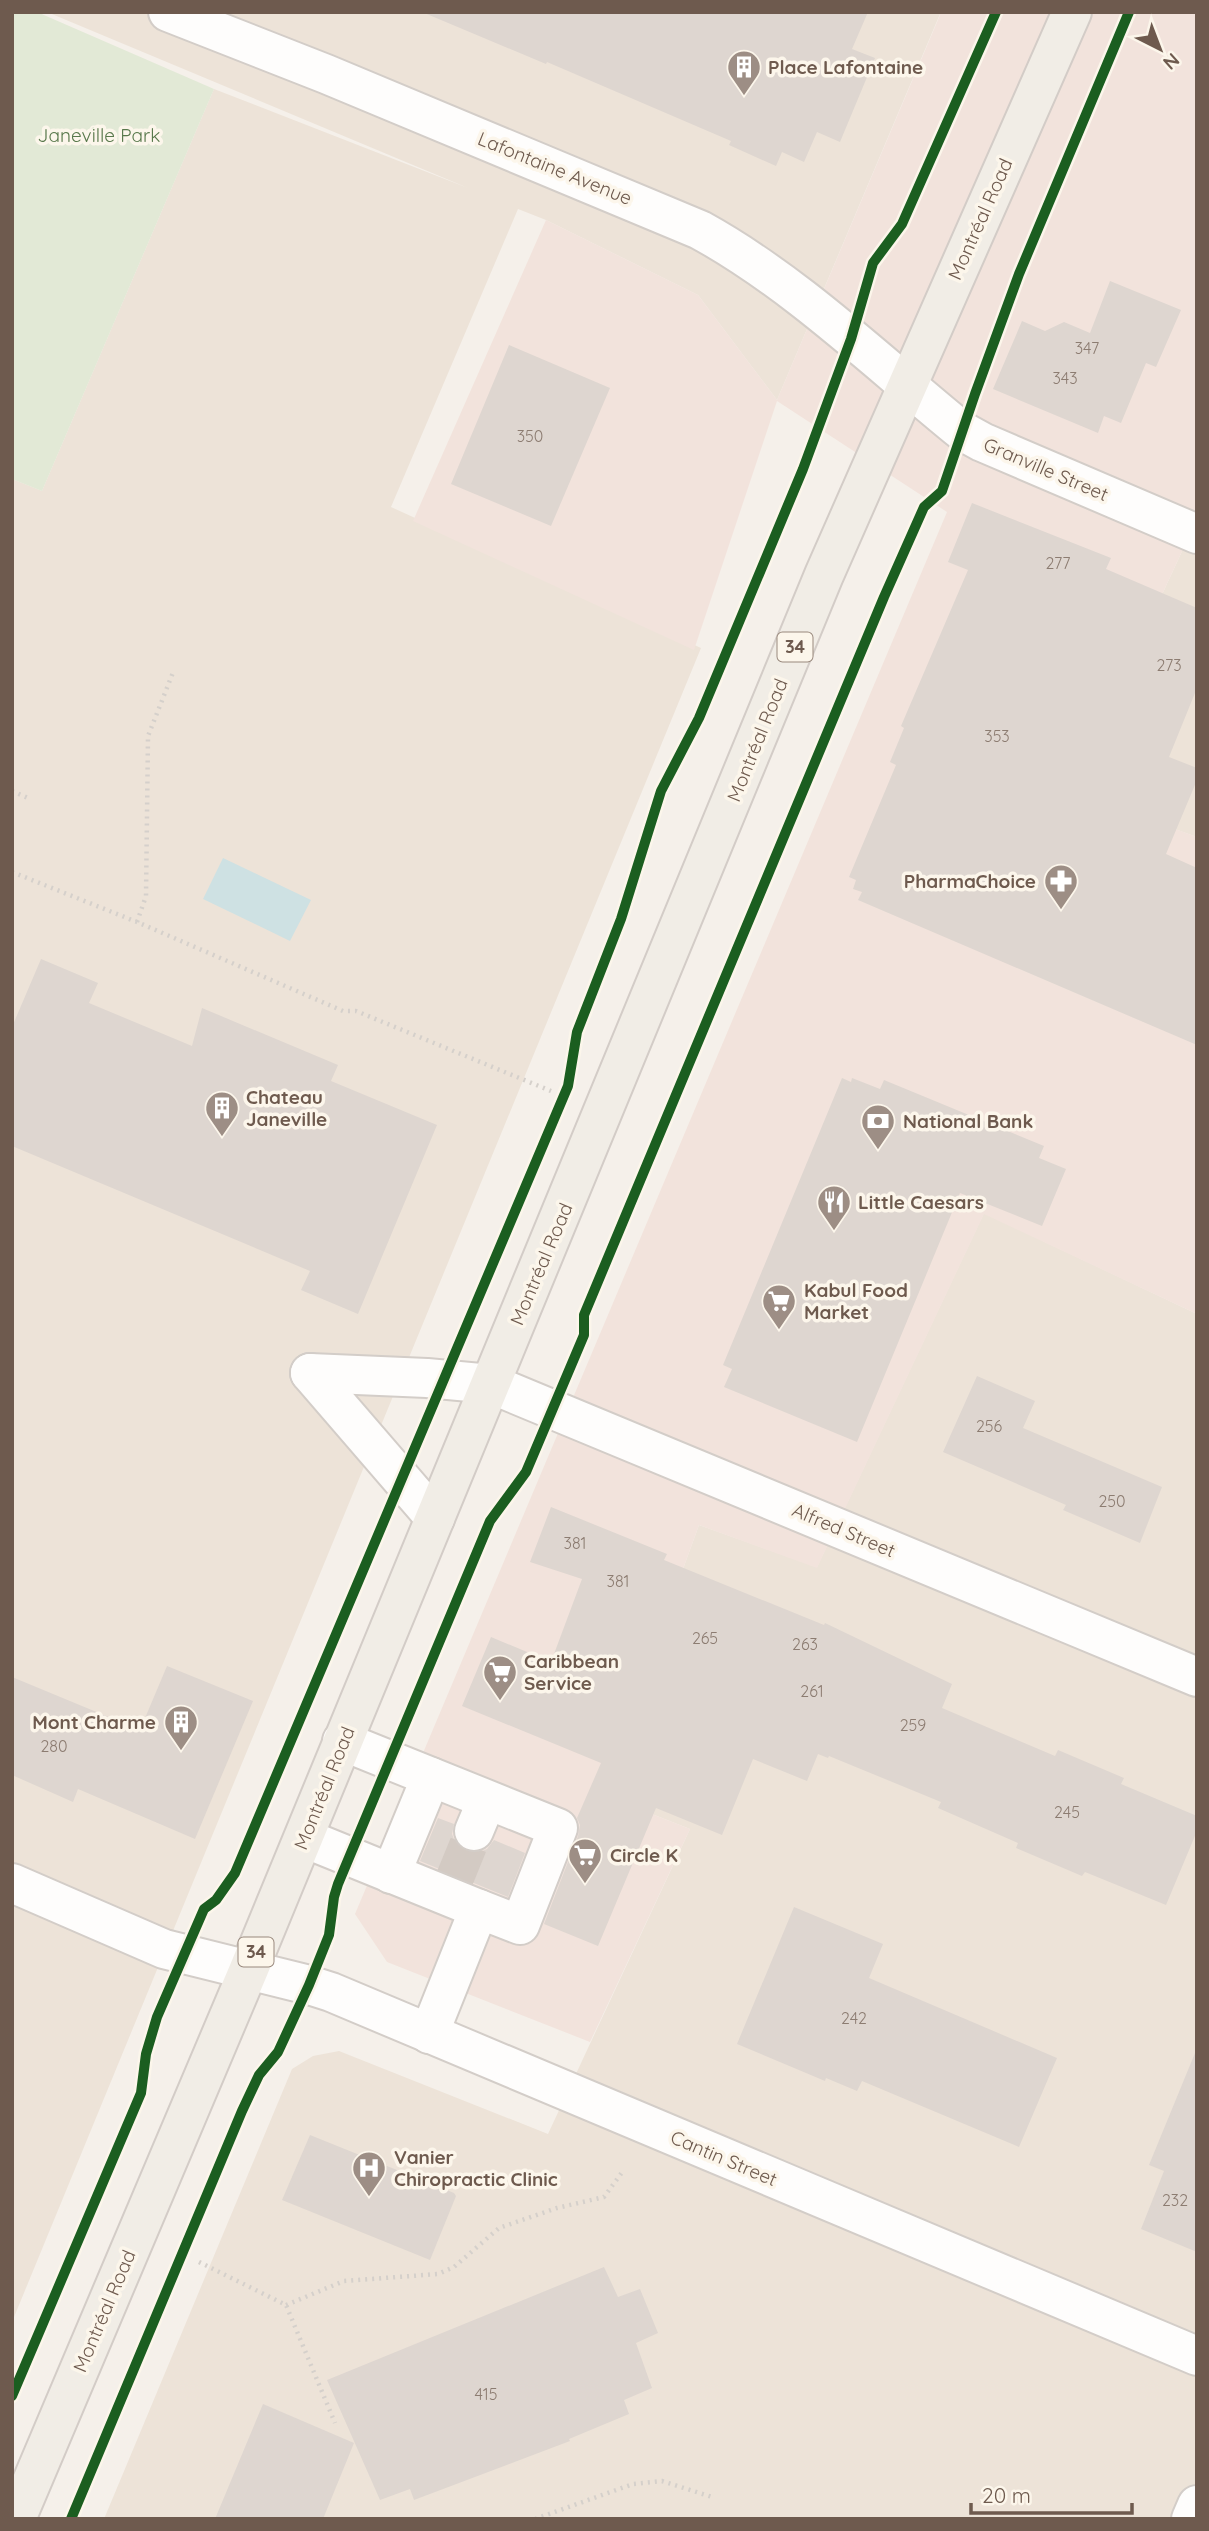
<svg xmlns="http://www.w3.org/2000/svg" width="1209" height="2531" viewBox="0 0 1209 2531" font-family="Quicksand,sans-serif">
  <style>
    .residential { fill: #ede3d8 }
    .commercial { fill: #f2e3dc }
    .green { fill: #e2e9d6 }
    .water { fill: #cee1e3 }
    .building { fill: #ded6d0 }
    .lines { fill: none; stroke-linecap: round; stroke-linejoin: round }
    .minor-tunnel { stroke: #d3cac3; stroke-width: 38; stroke-dasharray: 38 19; stroke-linecap: butt }
    .minor-casing { stroke: #d3cdc8; stroke-width: 42 }
    .major-casing { stroke: #d3ccc7; stroke-width: 42 }
    .path { stroke: #d5d0cb; stroke-width: 4.5; stroke-dasharray: 2 5; stroke-linecap: butt }
    .minor { stroke: #fefdfc; stroke-width: 38 }
    .major { stroke: #f1ede6; stroke-width: 38 }
    .cycleway-casing { stroke: #fcf6eb; stroke-width: 15 }
    .cycleway { stroke: #1b5e20; stroke-width: 10 }
    .labels { text-anchor: middle; stroke-width: 7; stroke-linejoin: round; paint-order: stroke }
    .number-label { font-size: 16px; fill: #8c7c71 }
    .shield { fill: #fcf6eb; stroke: #99897d; stroke-width: 2 }
    .shield-label { font-size: 18px; font-weight: bold; fill: #6e5a4e }
    .poi-label { font-size: 19px; font-weight: bold; fill: #6e5a4e; stroke: #fcf6eb; text-anchor: start }
    .park-label { font-size: 19px; fill: #58784b; stroke: #fcf6eb }
    .street-label { font-size: 19px; fill: #6e5a4e; stroke: #fcf6eb }
  </style>
  <rect width="100%" height="100%" fill="#f5f0ea"/>
  <g class="residential">
    <path d="M47,12H935L940,14L777,400L698,295L546,220L518,209L391,507L701,648L12,2322V479L42,491L214,89L468,188Z"/>
    <path d="M1197,519V837L1080,795L1159,601Z"/>
    <path d="M984,1213L1197,1314V2519H104L292,2069L313,2056L339,2051L548,2134L690,1829L601,1794L699,1525L817,1567Z"/>
  </g>
  <path class="commercial" d="M935,12H1197V519L1159,601L1080,794L1197,837V1314L984,1214L817,1568L699,1525L601,1794L690,1829L590,2042L387,1962L355,1914L947,512L777,401L694,650L413,521L546,220L698,295L777,400L940,15Z"/>
  <path class="green" d="M12,12H37L214,89L42,491L12,479Z"/>
  <path class="water" d="M223,858L311,900L290,941L203,899Z"/>
  <g class="building">
    <path d="M422,12H868L852,49L875,58L840,142L817,132L804,162L782,152L776,166L729,145L731,141L547,62L546,64Z"/>
    <path d="M1110,281L1181,310L1156,367L1146,363L1121,423L1104,416L1098,433L993,389L1022,321L1045,331L1064,322L1090,333Z"/>
    <path d="M509,345L610,388L551,526L451,484Z"/>
    <path d="M972,503L1111,558L1106,569L1197,608V688L1169,757L1197,768V780L1166,854L1197,868V1045L858,900L862,892L853,889L856,880L849,877L896,765L890,762L904,728L901,726L968,570L948,562Z"/>
    <path d="M41,959L98,983L89,1003L192,1046L202,1008L338,1065L331,1081L437,1125L358,1314L301,1290L310,1271L12,1146V1027Z"/>
    <path d="M842,1078L851,1082L852,1078L880,1089L884,1080L1044,1146L1039,1158L1066,1169L1042,1226L960,1193L857,1442L724,1387L732,1369L723,1365Z"/>
    <path d="M977,1376L1035,1401L1023,1428L1162,1487L1140,1543L1063,1510L1066,1505L943,1452Z"/>
    <path d="M551,1507L667,1554L664,1560L824,1625L825,1623L952,1684L942,1708L1055,1756L1058,1750L1124,1778L1121,1784L1197,1816V1831L1166,1905L1085,1872L1082,1876L1016,1848L1018,1843L938,1808L941,1802L829,1756L828,1758L818,1754L807,1781L753,1759L722,1835L656,1808L598,1946L544,1924L578,1836L580,1825L577,1818L601,1763L462,1706L491,1637L551,1662L582,1579L530,1562Z"/>
    <path d="M167,1666L253,1701L195,1839L78,1789L73,1802L12,1775V1677L140,1730Z"/>
    <path d="M438,1818L454,1824L452,1834L456,1844L466,1851L477,1853L487,1849L494,1840L525,1853L508,1897L420,1861Z"/>
    <path d="M794,1907L883,1944L869,1978L1057,2058L1019,2147L862,2081L857,2091L826,2078L825,2081L737,2044Z"/>
    <path d="M1195,2053H1197V2252L1141,2229L1164,2171L1149,2165Z"/>
    <path d="M310,2135L454,2193L456,2196L430,2260L282,2200Z"/>
    <path d="M604,2267L618,2297L640,2289L658,2333L636,2343L652,2388L624,2400L629,2414L569,2439L570,2441L414,2500L410,2489L380,2500L327,2380Z"/>
    <path d="M263,2404L354,2443L323,2519H215Z"/>
  </g>
  <g class="lines">
    <path class="minor-tunnel" d="M454,1880L474,1831"/>
    <g class="minor-casing">
      <g id="minor">
        <path d="M168,12L326,74L700,230C796,283 877,362 962,431L982,442L1197,534"/>
        <path d="M310,1373L427,1378L491,1384L1197,1677"/>
        <path d="M310,1373L435,1518"/>
        <path d="M342,1741L558,1828L520,1925L479,1909L429,2034"/>
        <path d="M474,1831L487,1800"/>
        <path d="M304,1838L479,1909"/>
        <path d="M391,1874L431,1777"/>
        <path d="M12,1883L164,1949L309,1985L331,1992L1197,2356"/>
        <path d="M1191,2519L1197,2505"/>
      </g>
    </g>
    <g class="major-casing">
      <path id="major" d="M16,2519L249,1969L824,575L1072,12"/>
    </g>
    <g class="path">
      <path d="M12,791L28,798"/>
      <path d="M12,872L137,922L343,1011H356L551,1091"/>
      <path d="M137,922L146,896L148,736L174,670"/>
      <path d="M199,2262L286,2305L335,2423"/>
      <path d="M286,2305L344,2281L438,2274L454,2267L499,2228L557,2208L604,2197L623,2171"/>
      <path d="M535,2519L633,2484L662,2481L712,2497"/>
    </g>
    <use href="#minor" class="minor"/>
    <use href="#major" class="major"/>
    <g class="cycleway-casing">
      <g id="cycleway">
        <path d="M12,2396L141,2093L146,2054L157,2017L204,1909L216,1900L235,1873L568,1086L577,1032L621,919L661,791L699,718L803,469L851,339L873,263L902,224L996,12"/>
        <path d="M71,2519L242,2111L259,2075L278,2052L309,1985L329,1935L334,1897L338,1884L490,1521L526,1472L584,1335V1315L884,597L924,507L942,491L975,394L1019,274L1129,12"/>
      </g>
    </g>
    <use href="#cycleway" class="cycleway"/>
  </g>
  <defs>
    <g id="building-pin" transform="scale(1.75)"><path d="M0 17L-7.5 6A9.5 9.5 0 1 1 7.5 6Z" fill="#9d8e85" stroke="#fcf6eb"/><path d="M-4-6H4V6H1V3H-1V6H-4ZM-2.5-4.3h1.7v1.8h-1.7ZM.8-4.3h1.7v1.8H.8ZM-2.5-1h1.7V.8h-1.7ZM.8-1h1.7V.8H.8Z" fill="#fff"/></g>
    <g id="pharmacy-pin" transform="scale(1.75)"><path d="M0 17L-7.5 6A9.5 9.5 0 1 1 7.5 6Z" fill="#9d8e85" stroke="#fcf6eb"/><path d="M-2-6h4v4h4v4h-4v4h-4v-4h-4v-4h4Z" fill="#fff"/></g>
    <g id="bank-pin" transform="scale(1.75)"><path d="M0 17L-7.5 6A9.5 9.5 0 1 1 7.5 6Z" fill="#9d8e85" stroke="#fcf6eb"/><path d="M-6-4H6V4H-6ZM0-2.3a2.3 2.3 0 1 0 0 4.6a2.3 2.3 0 1 0 0-4.6Z" fill="#fff"/></g>
    <g id="restaurant-pin" transform="scale(1.75)"><path d="M0 17L-7.5 6A9.5 9.5 0 1 1 7.5 6Z" fill="#9d8e85" stroke="#fcf6eb"/><path d="M-5-6h1v4h1v-4h1v4h1v-4h1v5L-1.5 .5V6h-2V.5L-5-1ZM5-6V6H3V1.5H1.5Q1.5-4 5-6Z" fill="#fff"/></g>
    <g id="supermarket-pin" transform="scale(1.75)"><path d="M0 17L-7.5 6A9.5 9.5 0 1 1 7.5 6Z" fill="#9d8e85" stroke="#fcf6eb"/><path d="M-6-5.5h2.5l.6 2H6L4.5 2H-2.5L-4.4-4H-6ZM-1.5 3.2a1.3 1.3 0 1 0 .1 0ZM3 3.2a1.3 1.3 0 1 0 .1 0Z" fill="#fff"/></g>
    <g id="hospital-pin" transform="scale(1.75)"><path d="M0 17L-7.5 6A9.5 9.5 0 1 1 7.5 6Z" fill="#9d8e85" stroke="#fcf6eb"/><path d="M-5-5h3v3.5h4V-5h3V5h-3V1.5h-4V5h-3Z" fill="#fff"/></g>
  </defs>
  <g fill-rule="evenodd">
    <use href="#building-pin" x="744" y="67"/>
    <use href="#pharmacy-pin" x="1061" y="881"/>
    <use href="#building-pin" x="222" y="1108"/>
    <use href="#bank-pin" x="878" y="1121"/>
    <use href="#restaurant-pin" x="834" y="1202"/>
    <use href="#supermarket-pin" x="779" y="1301"/>
    <use href="#supermarket-pin" x="500" y="1672"/>
    <use href="#building-pin" x="181" y="1722"/>
    <use href="#supermarket-pin" x="585" y="1855"/>
    <use href="#hospital-pin" x="369" y="2168"/>
  </g>
  <g class="labels">
    <g class="number-label">
      <text x="1087" y="354">347</text>
      <text x="1065" y="384">343</text>
      <text x="530" y="442">350</text>
      <text x="1058" y="569">277</text>
      <text x="1169" y="671">273</text>
      <text x="997" y="742">353</text>
      <text x="989" y="1432">256</text>
      <text x="1112" y="1507">250</text>
      <text x="575" y="1549">381</text>
      <text x="618" y="1587">381</text>
      <text x="705" y="1644">265</text>
      <text x="805" y="1650">263</text>
      <text x="812" y="1697">261</text>
      <text x="913" y="1731">259</text>
      <text x="54" y="1752">280</text>
      <text x="1067" y="1818">245</text>
      <text x="854" y="2024">242</text>
      <text x="1175" y="2206">232</text>
      <text x="486" y="2400">415</text>
    </g>
    <g class="shield">
      <rect x="777.5" y="632.5" width="35" height="29" rx="5"/>
      <rect x="238.5" y="1937.5" width="35" height="29" rx="5"/>
    </g>
    <g class="shield-label">
      <text x="795" y="653">34</text>
      <text x="256" y="1958">34</text>
    </g>
    <g class="poi-label">
      <text x="768" y="74">Place Lafontaine</text>
      <text x="1036" y="888" text-anchor="end">PharmaChoice</text>
      <text x="246" y="1104">Chateau<tspan x="246" dy="22">Janeville</tspan></text>
      <text x="903" y="1128">National Bank</text>
      <text x="858" y="1209">Little Caesars</text>
      <text x="804" y="1297">Kabul Food<tspan x="804" dy="22">Market</tspan></text>
      <text x="524" y="1668">Caribbean<tspan x="524" dy="22">Service</tspan></text>
      <text x="156" y="1729" text-anchor="end">Mont Charme</text>
      <text x="610" y="1862">Circle K</text>
      <text x="394" y="2164">Vanier<tspan x="394" dy="22">Chiropractic Clinic</tspan></text>
    </g>
    <g class="park-label">
      <text x="99" y="142">Janeville Park</text>
    </g>
    <g class="street-label">
      <text transform="translate(555 168) rotate(22)" y="7">Lafontaine Avenue</text>
      <text transform="translate(980 219) rotate(-66)" y="7">Montréal Road</text>
      <text transform="translate(1046 469) rotate(23)" y="7">Granville Street</text>
      <text transform="translate(757 740) rotate(-68)" y="7">Montréal Road</text>
      <text transform="translate(541 1264) rotate(-67)" y="7">Montréal Road</text>
      <text transform="translate(844 1530) rotate(23)" y="7">Alfred Street</text>
      <text transform="translate(324 1788) rotate(-68)" y="7">Montréal Road</text>
      <text transform="translate(724 2158) rotate(23)" y="7">Cantin Street</text>
      <text transform="translate(104 2311) rotate(-67)" y="7">Montréal Road</text>
    </g>
  </g>
  <rect width="1209" height="2531" fill="none" stroke="#6e5a4e" stroke-width="28"/>
  <g transform="translate(1160 49) rotate(138)" stroke="#fcf6eb" stroke-width="5" paint-order="stroke">
  <path d="M0-5L12 26L0 18L-12 26Z" fill="#6e5a4e"/>
  <text y="-10" font-size="19" font-weight="bold" text-anchor="middle" fill="#6e5a4e">N</text>
  </g>
  <path d="M971 2503v10h161v-10" fill="none" stroke="#6e5a4e" stroke-width="3.5"/>
  <text x="982" y="2503" font-size="21" fill="#6e5a4e" stroke="#fcf6eb" stroke-width="5" paint-order="stroke">20 m</text>
</svg>
